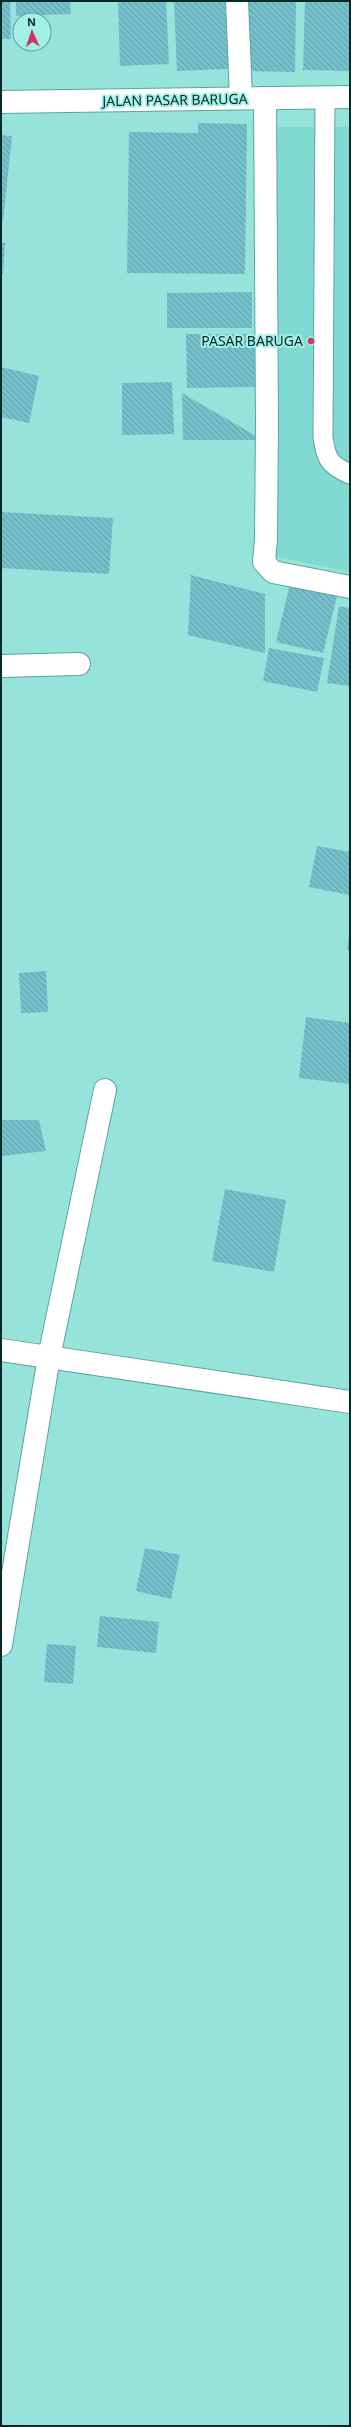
<svg xmlns="http://www.w3.org/2000/svg" width="351" height="2427" viewBox="0 0 351 2427" font-family="'Noto Sans',sans-serif">
  <style>
    .built { fill: #81dad2 }
    .building { fill: url(#building-back-hatch) }
    .lines { fill: none; stroke-linecap: round; stroke-linejoin: round }
    .lane-casing { stroke: #59a59f; stroke-width: 21 }
    .street-casing { stroke: #59a59f; stroke-width: 24 }
    .lane { stroke: #fff; stroke-width: 19 }
    .street { stroke: #fff; stroke-width: 22 }
    .poi-dot { fill: #c83960; stroke: #a3f0e9; stroke-width: 1.5 }
    .labels { text-anchor: middle; stroke-width: 4; stroke-linejoin: round; paint-order: stroke }
    .street-label { font-size: 14px; fill: #062826; stroke: #a3f0e9 }
    .poi-label { font-size: 14px; fill: #062826; stroke: #a3f0e9; text-anchor: end }
  </style>
  <defs>
    <pattern id="building-back-hatch" width="6" height="6" patternUnits="userSpaceOnUse"><rect width="6" height="6" fill="#76c0cc"/><path d="M-1 5l2 2M0 0l6 6M5-1l2 2" fill="none" stroke="#5f9ca5"/></pattern>
  </defs>
  <rect width="100%" height="100%" fill="#96e3dc"/>
  <path class="built" d="M269,127H350V572L274,556Z"/>
  <g class="building">
    <path d="M1,1H10L11,39H1Z"/>
    <path d="M16,1H70L71,14L16,16Z"/>
    <path d="M118,1H166L169,64L120,66Z"/>
    <path d="M174,1H227L229,69L177,71Z"/>
    <path d="M245,1H296L295,72L245,71Z"/>
    <path d="M305,1H350V71L303,70Z"/>
    <path d="M198,123L247,124L245,274L127,273L129,132L198,133Z"/>
    <path d="M1,135L12,136L3,221H1Z"/>
    <path d="M1,243H5L3,275H1Z"/>
    <path d="M252,292V328H167V293Z"/>
    <path d="M186,334H255V387L187,388Z"/>
    <path d="M1,367L39,376L29,423L1,417Z"/>
    <path d="M172,382L174,434L122,435V383Z"/>
    <path d="M182,393L263,440H183Z"/>
    <path d="M1,512L113,518L109,574L1,568Z"/>
    <path d="M191,575L265,594V653L188,635Z"/>
    <path d="M290,584L337,596L323,653L276,642Z"/>
    <path d="M339,606L350,608V686L327,683Z"/>
    <path d="M269,648L324,658L317,692L263,681Z"/>
    <path d="M317,846L350,852V895L309,887Z"/>
    <path d="M349,934H350V951L347,950Z"/>
    <path d="M46,971L48,1012L21,1013L19,973Z"/>
    <path d="M306,1017L350,1023V1084L299,1078Z"/>
    <path d="M1,1120H39L46,1151L1,1156Z"/>
    <path d="M225,1189L286,1200L274,1272L212,1261Z"/>
    <path d="M145,1548L180,1555L171,1599L136,1591Z"/>
    <path d="M100,1616L159,1622L156,1653L97,1647Z"/>
    <path d="M47,1644L76,1646L73,1684L44,1682Z"/>
  </g>
  <g class="lines">
    <g class="lane-casing">
      <path id="lane" d="M325,98L323,437C326,459 329,465 350,474"/>
    </g>
    <g class="street-casing">
      <g id="street">
        <path d="M237,1L241,98"/>
        <path d="M265,98L267,424L266,540L264,562L273,572L350,587"/>
        <path d="M1,102L350,97"/>
        <path d="M1,666L79,664"/>
        <path d="M1,1350L350,1402"/>
        <path d="M1,1645L49,1357L105,1090"/>
      </g>
    </g>
    <use href="#lane" class="lane"/>
    <use href="#street" class="street"/>
  </g>
  <circle class="poi-dot" cx="311" cy="341" r="4"/>
  <g class="labels">
    <g class="street-label">
      <text transform="translate(175 100) rotate(-1)" y="5">JALAN PASAR BARUGA</text>
    </g>
    <g class="poi-label">
      <text x="303" y="346">PASAR BARUGA</text>
    </g>
  </g>
  <rect width="351" height="2427" fill="none" stroke="#062826" stroke-width="4"/>
  <g transform="translate(32 32) rotate(357)"><circle r="19" fill="#a3f0e9" stroke="#64a09b"/>
  <path d="M0-3L7 15L0 10L-7 15Z" fill="#c83960"/>
  <text y="-6" font-size="11" font-weight="bold" text-anchor="middle" fill="#062826">N</text>
  </g>
</svg>
